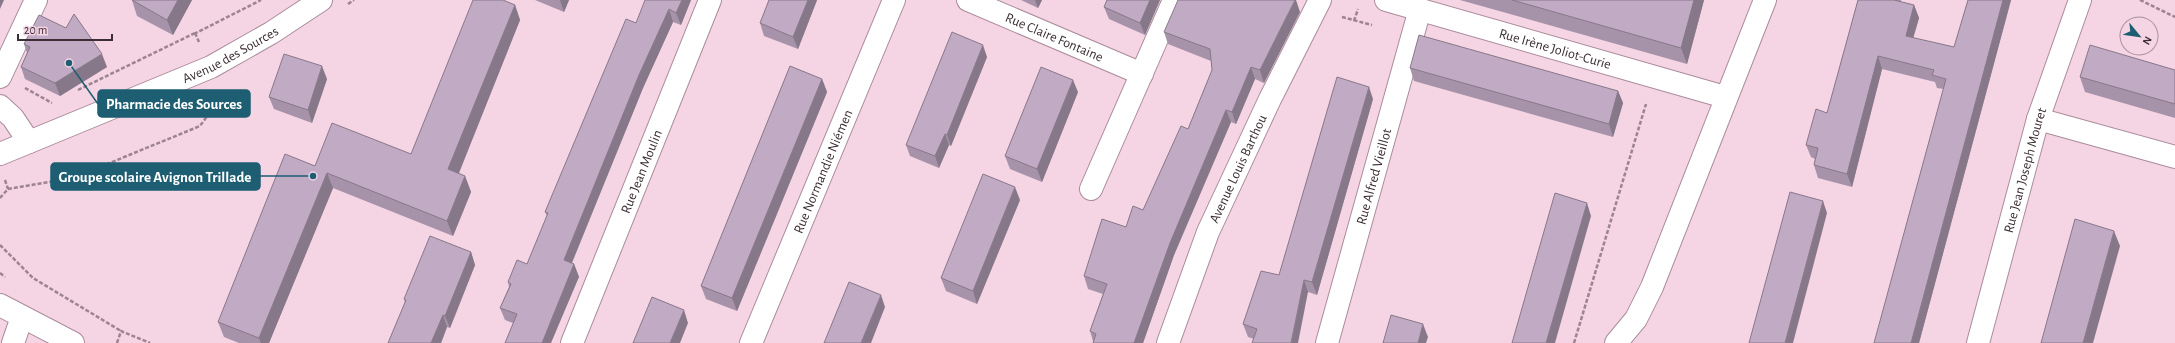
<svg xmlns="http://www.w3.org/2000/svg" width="2175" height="343" viewBox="0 0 2175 343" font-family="'Alegreya Sans',sans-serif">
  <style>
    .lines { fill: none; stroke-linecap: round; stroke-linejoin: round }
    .minor-casing { stroke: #ab8c9b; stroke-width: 24 }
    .path { stroke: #9c8490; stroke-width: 2.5; stroke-dasharray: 4 2; stroke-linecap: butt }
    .minor { stroke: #fff; stroke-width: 22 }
    .wall { fill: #a693a9 }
    .shaded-wall { fill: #877889 }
    .building { fill: #c1abc4; stroke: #877889 }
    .labels { text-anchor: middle; stroke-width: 3; stroke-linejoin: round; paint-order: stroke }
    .street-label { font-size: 14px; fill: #3a2d34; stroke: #f5d4e4 }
    .leader { fill: none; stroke: #1e5e73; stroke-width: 1.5 }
    .callout-dot { fill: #1e5e73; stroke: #f5d4e4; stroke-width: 1.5 }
    .callout { fill: #1e5e73; stroke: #1e5e73; stroke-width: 1.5 }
    .callout-label { font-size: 15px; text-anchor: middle; font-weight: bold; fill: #fff }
  </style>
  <rect width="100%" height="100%" fill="#f5d4e4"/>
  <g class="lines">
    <g class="minor-casing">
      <g id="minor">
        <path id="s1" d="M968,0L1142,74"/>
        <path id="s2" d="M1386,0L1725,97"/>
        <path d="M0,77L36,0"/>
        <path d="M0,106L13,118L29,142"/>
        <path d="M2038,119L2175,157"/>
        <path id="s3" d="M0,154L211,67L271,33L321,0"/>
        <path d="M1091,189L1174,0"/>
        <path d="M0,305L73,343"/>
        <path d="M13,343L22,317"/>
        <path id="s4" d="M572,343L710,0"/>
        <path id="s5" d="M751,343L894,0"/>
        <path id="s6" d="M1168,343L1208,232L1270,99L1320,0"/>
        <path id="s7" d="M1327,343L1420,9"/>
        <path d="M1616,343L1636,319L1652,287L1765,0"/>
        <path id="s8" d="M1978,343L2038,119L2080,0"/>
      </g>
    </g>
    <g class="path">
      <path d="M2140,0L2175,17"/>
      <path d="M348,4L354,0"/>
      <path d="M1342,17L1372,25"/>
      <path d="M1354,21L1358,9"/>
      <path d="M195,33L199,42"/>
      <path d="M194,34L261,0"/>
      <path d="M25,88L52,103"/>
      <path d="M78,90L195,33"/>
      <path d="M5,180L8,189"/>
      <path d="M0,198L8,189L73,178L200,126L224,93"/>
      <path d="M0,245L33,278L121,331"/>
      <path d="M0,273L5,277"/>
      <path d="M117,343L121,331L150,343"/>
      <path d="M1574,343L1646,104"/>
    </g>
    <use href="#minor" class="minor"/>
  </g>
  <g class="wall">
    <path d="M132,0H192L173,35L137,16Z"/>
    <path d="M535,0H569L564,12Z"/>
    <path d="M691,0L681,25L673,22L643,88L572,263L574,264L579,277L513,323L505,320L500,308L509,287L508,282L527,264L547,216L545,212L636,23Z"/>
    <path d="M769,0H817L798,49L764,36L760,23Z"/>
    <path d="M1021,0H1042L1038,8Z"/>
    <path d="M1107,0H1160L1145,35L1109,19L1104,7Z"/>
    <path d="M1460,0H1704L1687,64Z"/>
    <path d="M1858,0H1901V2L1914,5L1919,18L1913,38L1954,47L1968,0H2011L1919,343L1944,89L1937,88L1935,82L1882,69L1852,187L1818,178L1814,165L1815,159L1811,157L1806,145L1827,113Z"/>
    <path d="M515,5L520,20L459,173L465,176L471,192L453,236L333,188L269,343H239L224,337L218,322L315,166L411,154Z"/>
    <path d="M1300,12L1264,83L1255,79L1236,124L1231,122L1174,255L1143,343H1093V341L1090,331L1103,294L1088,289L1084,276L1126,227L1143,210L1188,129L1212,70L1211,61L1168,44L1164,32Z"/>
    <path d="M24,44L107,67L60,96L25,79L21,67L27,53Z"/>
    <path d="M987,57L951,146L949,145L939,168L910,156L906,145Z"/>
    <path d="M1410,68L1618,91L1623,103L1613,137L1414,81Z"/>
    <path d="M2175,70V118L2085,92L2080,77Z"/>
    <path d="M327,79L312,123L274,109L269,97Z"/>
    <path d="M822,79L827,92L737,311L706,299L701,286Z"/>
    <path d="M1078,92L1042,182L1010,169L1005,156Z"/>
    <path d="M1373,99L1317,295L1308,292L1254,339L1248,337L1243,324L1279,275Z"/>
    <path d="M1020,200L977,304L946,291L941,278Z"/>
    <path d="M471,252L475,265L450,328L447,327L441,343H388L405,303L404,299Z"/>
  </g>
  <g class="shaded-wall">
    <path d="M0,0H4L0,9Z"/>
    <path d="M178,0H192L173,35L167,20Z"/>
    <path d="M560,0H569L564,12Z"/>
    <path d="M682,0H691L681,25L676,13Z"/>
    <path d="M808,0H817L798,49L793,37Z"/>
    <path d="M1035,0H1042L1038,8Z"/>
    <path d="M1150,0H1160L1145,35L1140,23Z"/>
    <path d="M1295,0H1296L1300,12L1264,83L1260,70Z"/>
    <path d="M1694,0H1704L1687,64L1681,48Z"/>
    <path d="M2003,0H2011L1919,343H1911Z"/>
    <path d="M515,5L520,20L454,185L448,169Z"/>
    <path d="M1914,5L1919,18L1910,49L1906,36Z"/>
    <path d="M669,9L673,22L643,88L568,272L564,260L639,75Z"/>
    <path d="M983,45L987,57L951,146L947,135Z"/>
    <path d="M102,54L107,67L60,96L55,83Z"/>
    <path d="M1878,56L1882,69L1852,187L1847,174Z"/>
    <path d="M322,66L327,79L312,123L308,110Z"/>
    <path d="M1251,67L1255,79L1236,124L1232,112Z"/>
    <path d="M822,79L827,92L737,311L732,298Z"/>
    <path d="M1073,80L1078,92L1042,182L1037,169Z"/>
    <path d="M1369,87L1373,99L1317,295L1312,282Z"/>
    <path d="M1618,91L1623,103L1613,137L1609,124Z"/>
    <path d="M1226,110L1231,122L1174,255L1143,343H1134L1170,243Z"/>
    <path d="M945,134L949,145L939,168L935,156Z"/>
    <path d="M327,173L333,188L269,343H261L259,338Z"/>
    <path d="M465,176L471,192L453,236L447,221Z"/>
    <path d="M1015,187L1020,200L977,304L973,291Z"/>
    <path d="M1823,201L1827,213L1793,343H1785Z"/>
    <path d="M1587,203L1591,216L1555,343H1546Z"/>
    <path d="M2114,231L2120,246L2093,343H2083Z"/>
    <path d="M471,252L475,265L450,328L445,316Z"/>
    <path d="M574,264L579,277L551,343H542Z"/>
    <path d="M1304,280L1308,292L1298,343H1291Z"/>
    <path d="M881,295L885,307L871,343H861Z"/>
    <path d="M684,310L688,323L680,343H670Z"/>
    <path d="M443,315L447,327L441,343H431Z"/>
    <path d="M1423,324L1428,337L1426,343H1418Z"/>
  </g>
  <g class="building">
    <path d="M132,0H178L167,20Z"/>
    <path d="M473,0H503L515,5L448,169L465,176L447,221L327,173L259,338L218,322L285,154L315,166L332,123L411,154Z"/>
    <path d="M645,0H682L676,13L669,9L639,75L564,260L574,264L542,343H505L517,314L500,308L511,284L508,282L517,260L527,264L548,213L545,212L626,19L636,23Z"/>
    <path d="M769,0H808L793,37L760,23Z"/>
    <path d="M1107,0H1150L1140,23L1104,7Z"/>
    <path d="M1178,0H1295L1260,70L1251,67L1232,112L1226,110L1170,243L1134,343H1093L1096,334L1090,331L1107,284L1084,276L1102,219L1126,227L1133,206L1143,210L1181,126L1188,129L1212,70L1210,49L1164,32Z"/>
    <path d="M1512,0H1694L1681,48Z"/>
    <path d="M1858,0H1894L1914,5L1906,36L1954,47L1968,0H2003L1911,343H1874L1946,79L1932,75L1934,70L1878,56L1847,174L1814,165L1818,148L1806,145L1816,109L1827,113Z"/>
    <path d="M74,14L102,54L55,83L21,67L30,47L24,44L39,15L66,28Z"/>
    <path d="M952,32L983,45L947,135L945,134L935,156L906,145Z"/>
    <path d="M1419,35L1618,91L1609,124L1410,68Z"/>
    <path d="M2090,45L2175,70V104L2080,77Z"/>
    <path d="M284,54L322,66L308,110L269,97Z"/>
    <path d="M790,66L822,79L732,298L701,286Z"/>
    <path d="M1041,67L1073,80L1037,169L1005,156Z"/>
    <path d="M1337,77L1369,87L1312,282L1304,280L1291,343H1252L1257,329L1243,324L1261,271L1279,275Z"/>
    <path d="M983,174L1015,187L973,291L941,278Z"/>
    <path d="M1790,192L1823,201L1785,343H1749Z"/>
    <path d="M1555,193L1587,203L1546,343H1512Z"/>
    <path d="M2075,219L2114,231L2083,343H2041Z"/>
    <path d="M430,236L471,252L445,316L443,315L431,343H388L406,300L404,299Z"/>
    <path d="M849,282L881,295L861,343H824Z"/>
    <path d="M652,297L684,310L670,343H633Z"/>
    <path d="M1391,315L1423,324L1418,343H1383Z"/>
  </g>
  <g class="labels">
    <g class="street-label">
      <text dy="5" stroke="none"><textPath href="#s1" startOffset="94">Rue Claire Fontaine</textPath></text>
      <text dy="5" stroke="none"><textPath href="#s2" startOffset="176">Rue Irène Joliot-Curie</textPath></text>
      <text dy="5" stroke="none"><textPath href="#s3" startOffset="251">Avenue des Sources</textPath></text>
      <text dy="5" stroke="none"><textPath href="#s6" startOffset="188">Avenue Louis Barthou</textPath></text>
      <text dy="5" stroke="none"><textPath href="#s8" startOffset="179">Rue Jean Joseph Mouret</textPath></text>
      <text dy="5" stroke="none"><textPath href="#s4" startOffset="185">Rue Jean Moulin</textPath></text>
      <text dy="5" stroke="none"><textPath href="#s5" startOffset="186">Rue Normandie Niémen</textPath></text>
      <text dy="5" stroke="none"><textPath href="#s7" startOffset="173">Rue Alfred Vieillot</textPath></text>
    </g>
  </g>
  <path class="leader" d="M69 63L98 104M313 176L260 176"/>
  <g class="callout-dot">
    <circle cx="69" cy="63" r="4"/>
    <circle cx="313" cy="176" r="4"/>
  </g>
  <g class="callout">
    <rect x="98" y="90" width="152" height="27" rx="4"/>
    <rect x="51" y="163" width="209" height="27" rx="4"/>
  </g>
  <g class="callout-label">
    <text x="174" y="109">Pharmacie des Sources</text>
    <text x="155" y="182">Groupe scolaire Avignon Trillade</text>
  </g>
  <g transform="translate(2139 36) rotate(119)"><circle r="19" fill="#f5d4e4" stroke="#aa919e"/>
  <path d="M0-3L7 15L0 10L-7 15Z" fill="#1e5e73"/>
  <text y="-6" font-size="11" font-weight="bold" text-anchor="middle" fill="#3a2d34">N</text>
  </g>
  <path d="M18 34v6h94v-6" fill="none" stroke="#3a2d34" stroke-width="2"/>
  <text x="24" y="34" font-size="12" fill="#3a2d34" stroke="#f5d4e4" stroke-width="3" paint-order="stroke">20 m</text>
</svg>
